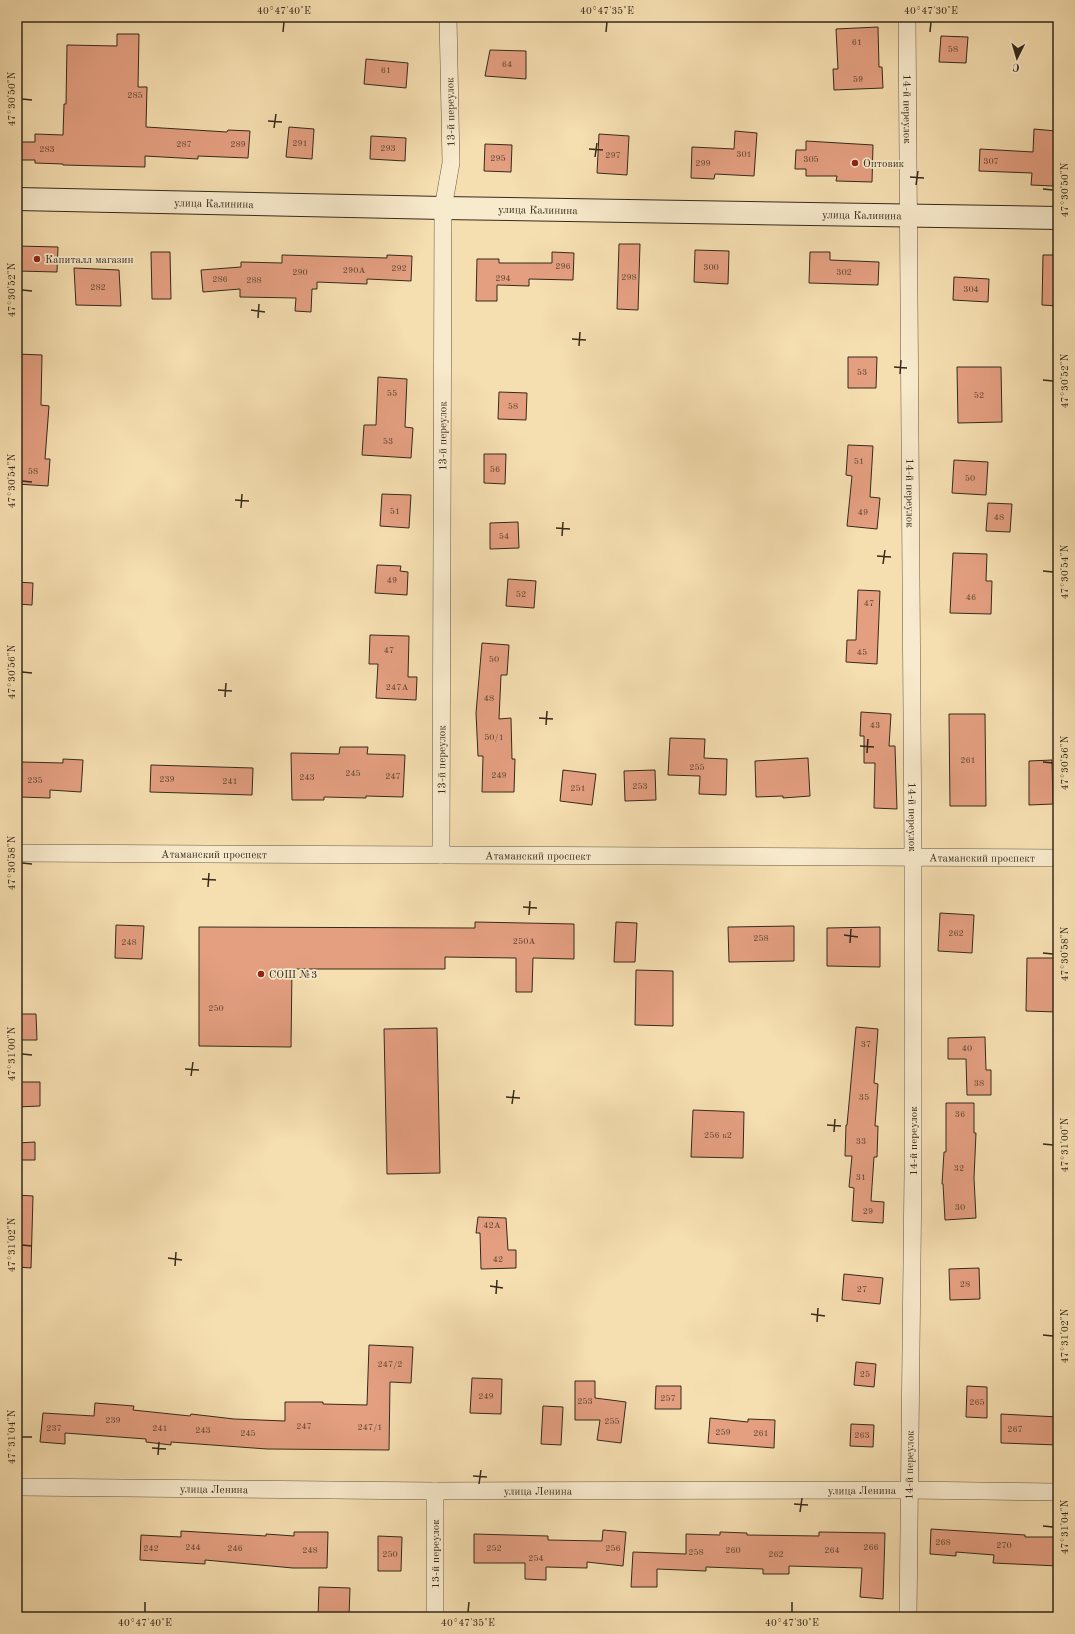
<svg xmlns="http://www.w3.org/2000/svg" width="1075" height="1634" viewBox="0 0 1075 1634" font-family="'Old Standard TT',serif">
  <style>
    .building { fill: #e49f81; stroke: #352a1b }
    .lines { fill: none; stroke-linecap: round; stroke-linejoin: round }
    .street-casing { stroke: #655740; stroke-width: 18 }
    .secondary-casing { stroke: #352a1b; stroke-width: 24 }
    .street { stroke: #f8eacc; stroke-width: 17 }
    .secondary { stroke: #f8eacc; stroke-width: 22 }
    .ticks { fill: none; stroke: #352a1b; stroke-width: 1.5 }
    .poi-dot { fill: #8f2418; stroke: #f8eacc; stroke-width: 1.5 }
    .labels { text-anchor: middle; stroke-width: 3.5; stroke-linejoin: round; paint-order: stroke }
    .number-label { font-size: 9px; fill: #614734 }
    .street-label { font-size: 11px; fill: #352a1b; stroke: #f8eacc }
    .poi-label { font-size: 11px; fill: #352a1b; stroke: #f8eacc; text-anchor: start }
    .neatline { fill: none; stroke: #352a1b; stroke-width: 1.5 }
    .ticks-label { font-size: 10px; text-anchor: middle; fill: #352a1b }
  </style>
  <rect width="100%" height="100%" fill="#f5deb0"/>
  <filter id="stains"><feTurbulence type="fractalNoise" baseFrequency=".005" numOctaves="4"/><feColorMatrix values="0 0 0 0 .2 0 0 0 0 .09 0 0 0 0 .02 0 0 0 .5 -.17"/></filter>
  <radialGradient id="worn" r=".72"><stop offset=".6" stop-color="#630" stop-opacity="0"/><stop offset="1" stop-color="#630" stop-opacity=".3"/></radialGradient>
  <g class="building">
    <path d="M878,27L879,67H882L883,88L834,90L833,69H838L836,29Z"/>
    <path d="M117,34H139L138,87H147L146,127L227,132L228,130L250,131L248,158L198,156V159L145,156V167L63,165V164L35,163V160H17V142H35V134L63,135L64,104H66L67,45L117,46Z"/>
    <path d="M941,36L968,37L966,63L939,62Z"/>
    <path d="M490,50L526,51V79L485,76Z"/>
    <path d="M366,59L408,63L406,88L364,84Z"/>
    <path d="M289,127L314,129L312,159L286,157Z"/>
    <path d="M1034,129L1056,131L1053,186L1031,185L1032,173L979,171L980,149L1033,152Z"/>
    <path d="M735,131L757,133L754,176L715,174L714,179L691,178L692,147L734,149Z"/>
    <path d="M599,134L629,136L627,175L597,173Z"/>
    <path d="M371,136L406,138L405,161L370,159Z"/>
    <path d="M806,141L873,145L872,182L836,181L837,176H806V169H795L796,150H806Z"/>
    <path d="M485,144L512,145L511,172L484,171Z"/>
    <path d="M619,244H640L638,310L617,309Z"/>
    <path d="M17,246L58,247L57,272L17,271Z"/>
    <path d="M695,250L729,251L728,284L694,282Z"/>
    <path d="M151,252H170L171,299H152Z"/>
    <path d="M552,252L574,253L573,280L529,279V286L497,285V301H476L477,259H499V263H552Z"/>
    <path d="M810,252H830V260L879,262L878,285L809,283Z"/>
    <path d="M282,255L387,258V255L412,256L411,281L367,279V284L317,282V289H312L311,312L295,311L296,298L240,297V289L203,292L201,270L241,267V262L282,263Z"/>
    <path d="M1043,255H1058V306L1042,305Z"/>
    <path d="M74,268L119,270L121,306L76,305Z"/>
    <path d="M954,277L989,279L988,302L953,300Z"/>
    <path d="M17,354L42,355L41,405L49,406L45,459H50L48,486L17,484Z"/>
    <path d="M848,357H877L876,388H848Z"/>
    <path d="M957,367H1001L1002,422L958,423Z"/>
    <path d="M378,377L407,379L405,427L413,428L411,458L362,455L364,425H376Z"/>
    <path d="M499,392L527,393L526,420L498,419Z"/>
    <path d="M848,445L873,446L870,497L880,498L877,529L847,526L852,476L846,475Z"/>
    <path d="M484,454H506L505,484L484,483Z"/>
    <path d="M954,460L988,462L986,495L952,493Z"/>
    <path d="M382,494L411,495L409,528L380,526Z"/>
    <path d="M988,503L1012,504L1010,532L986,531Z"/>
    <path d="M518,522L519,548L490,549V523Z"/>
    <path d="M953,553L987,554L986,581H992L991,614L950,613Z"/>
    <path d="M377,565L401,566L400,571L408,572L407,595L375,593Z"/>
    <path d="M508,579L536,581L534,608L506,606Z"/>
    <path d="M17,582L33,583L32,605L17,604Z"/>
    <path d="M858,590L880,591L877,664L846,662L847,640H856Z"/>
    <path d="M370,635L409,636L408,677H417L416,700L376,698L378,664H369Z"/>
    <path d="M482,643L509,645L507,675H501L499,719L511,718L512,759H515L514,792H482L483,756H478L476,713Z"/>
    <path d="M861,712L891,714L889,746H895L897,809L874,808L875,763H864V736H860Z"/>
    <path d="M949,714H985L986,806H950Z"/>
    <path d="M670,738L705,739L704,758L727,759L726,795L699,794L700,776L668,775Z"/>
    <path d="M340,747H368L367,754L405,755L403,797L366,796V798L324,797V800H292L291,753L339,754Z"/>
    <path d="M808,758L810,796L783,798V796L756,797L755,761Z"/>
    <path d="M63,759L83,760L81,792L50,790V798L20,797L21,762L63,763Z"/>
    <path d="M1052,760L1053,804L1029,805V761Z"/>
    <path d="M151,765L253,768L252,795L150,792Z"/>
    <path d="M563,770L596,774L592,805L560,801Z"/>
    <path d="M655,770L656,800L625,801L624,771Z"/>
    <path d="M940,913L974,915L972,953L938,951Z"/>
    <path d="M475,922L574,924V959L533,958L532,992H516V958L445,957V969H292L291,1047L199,1046V927L475,928Z"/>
    <path d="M616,922L637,923L635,962H614Z"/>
    <path d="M116,925L144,926L142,959L115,958Z"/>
    <path d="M794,926V961L729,962L728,927Z"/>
    <path d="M880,927V967L827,966V928Z"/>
    <path d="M1027,958H1056V977H1058V1012L1026,1011Z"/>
    <path d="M636,970L673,971V1026L635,1025Z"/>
    <path d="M17,1014H36L37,1040H17Z"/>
    <path d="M856,1027L878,1029L874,1083L878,1084L875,1126H878L877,1157H874L871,1201L884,1202L883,1223L852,1221L854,1188L849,1187L852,1156H845L846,1125H847Z"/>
    <path d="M437,1028L440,1173L387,1174L384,1029Z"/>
    <path d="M985,1037L986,1070H991V1095H967L966,1059H948V1038Z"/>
    <path d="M17,1082H40V1106L17,1107Z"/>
    <path d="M946,1103H974V1133H976L974,1178L976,1218L945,1220L943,1184H942L944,1152H946Z"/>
    <path d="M693,1110L744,1112L743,1158L691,1157Z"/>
    <path d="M35,1142V1160H17V1143Z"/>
    <path d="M17,1195L33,1196L31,1268L17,1267Z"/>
    <path d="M478,1217L506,1218L508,1250H516V1268L481,1269L480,1233H476Z"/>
    <path d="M979,1268L980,1299L950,1300L949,1269Z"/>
    <path d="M844,1274L883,1278L880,1304L842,1300Z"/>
    <path d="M369,1345L413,1347L411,1383L390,1382L389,1450L267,1449L171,1442V1445L146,1442V1439L65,1433V1444L40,1442L43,1413L94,1416L95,1403L134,1406L133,1410L190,1416L191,1414L234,1419L285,1421V1402H323V1404L367,1405Z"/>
    <path d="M856,1362L876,1364L874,1387L854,1385Z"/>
    <path d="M472,1378L502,1379L501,1414L470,1413Z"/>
    <path d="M575,1381H595V1398L626,1402L621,1443L597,1440L600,1420H575Z"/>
    <path d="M656,1386H681V1409H655Z"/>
    <path d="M967,1386L987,1387V1418L966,1417Z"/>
    <path d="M543,1406L563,1407L561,1445L541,1444Z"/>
    <path d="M1001,1414L1058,1417V1445L1001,1443Z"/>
    <path d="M710,1418L748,1422V1419L775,1420L774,1448L708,1443Z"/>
    <path d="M851,1424L874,1425L873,1447L850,1446Z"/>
    <path d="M931,1529L1025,1535V1537H1058V1566L993,1563L994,1555L956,1552V1556L930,1554Z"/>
    <path d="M603,1530L626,1532L623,1566L587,1562V1568L546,1567V1580L525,1579V1563H474V1534L548,1536V1540L602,1541Z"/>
    <path d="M181,1531L266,1536V1534L294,1536V1532H328L327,1568H293L205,1560V1564L140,1560L141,1535L181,1537Z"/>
    <path d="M720,1532L747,1533V1535L819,1536V1532L885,1533L883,1599L860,1597L862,1568L789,1566V1574H763V1569L706,1567V1571L657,1569V1587H631L633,1552L686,1554V1534L720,1535Z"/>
    <path d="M378,1536L402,1537L401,1571H378Z"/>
    <path d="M319,1587L350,1588L349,1617H318Z"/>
  </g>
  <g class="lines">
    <g class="street-casing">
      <g id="street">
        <path id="s1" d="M907,17L913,857V1172L908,1617"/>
        <path id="s2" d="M17,853L1058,858"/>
        <path id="s3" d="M441,855L443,208L451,163L448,17"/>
        <path id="s4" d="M17,1487L435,1491L909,1490L1058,1492"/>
        <path d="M435,1491V1617"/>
      </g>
    </g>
    <g class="secondary-casing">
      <g id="secondary">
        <path id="s5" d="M17,199L443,208L1058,218"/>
      </g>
    </g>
    <use href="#street" class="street"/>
    <use href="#secondary" class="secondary"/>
  </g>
  <path class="ticks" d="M283,32L284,22M606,32L607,22M930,32L931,22M22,99L32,100M268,121L282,122M274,128L276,114M589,149L603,150M595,157L597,143M910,177L924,178M916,185L918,171M1043,189L1053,190M22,290L32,291M251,310L265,312M258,318L259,304M572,339L586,340M579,346L580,332M894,367L907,368M900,374L901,360M1043,380L1053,381M22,481L32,482M235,500L249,501M241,508L242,494M556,528L570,529M562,536L563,522M877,556L891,557M883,564L885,550M1043,571L1053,572M22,672L32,673M218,690L232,691M225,697L226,683M539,718L553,719M546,725L547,711M860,746L874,747M867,753L868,739M1043,762L1053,763M22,863L32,864M202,879L216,880M208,887L209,873M523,907L537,908M529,915L530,901M844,935L858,937M850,943L851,929M1043,953L1053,954M22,1054L32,1055M185,1069L199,1070M191,1076L193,1062M506,1097L520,1098M512,1104L514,1090M827,1125L841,1126M834,1132L835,1119M1043,1144L1053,1145M22,1245L32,1246M168,1258L182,1260M175,1266L176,1252M490,1286L503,1288M496,1294L497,1280M811,1314L825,1316M817,1322L818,1308M1043,1335L1053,1336M22,1437H32M152,1448L166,1449M158,1455L159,1442M473,1476L487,1477M479,1484L481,1470M794,1504L808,1505M800,1512L802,1498M1043,1526L1053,1527M145,1612V1602M468,1612L469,1602M792,1612V1602"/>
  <g class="poi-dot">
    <circle cx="855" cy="163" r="4"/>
    <circle cx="37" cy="259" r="4"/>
    <circle cx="261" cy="974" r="4"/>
  </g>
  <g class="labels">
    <g class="number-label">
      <text x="857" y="45">61</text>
      <text x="953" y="52">58</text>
      <text x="507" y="67">64</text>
      <text x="386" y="73">61</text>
      <text x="858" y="82">59</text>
      <text x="135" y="98">285</text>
      <text x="300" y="146">291</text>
      <text x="184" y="147">287</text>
      <text x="238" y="147">289</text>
      <text x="388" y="151">293</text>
      <text x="47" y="152">283</text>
      <text x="744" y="157">301</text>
      <text x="613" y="158">297</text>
      <text x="498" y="161">295</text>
      <text x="811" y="162">305</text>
      <text x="991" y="164">307</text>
      <text x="703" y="166">299</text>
      <text x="563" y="269">296</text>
      <text x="711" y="270">300</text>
      <text x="399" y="271">292</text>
      <text x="354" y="273">290А</text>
      <text x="300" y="275">290</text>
      <text x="844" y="275">302</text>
      <text x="629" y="280">298</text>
      <text x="503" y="281">294</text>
      <text x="220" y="282">286</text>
      <text x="254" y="283">288</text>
      <text x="98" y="290">282</text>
      <text x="971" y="292">304</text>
      <text x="862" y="375">53</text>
      <text x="392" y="396">55</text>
      <text x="979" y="398">52</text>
      <text x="513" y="409">58</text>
      <text x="388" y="444">53</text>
      <text x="859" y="464">51</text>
      <text x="495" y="472">56</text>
      <text x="33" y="474">58</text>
      <text x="970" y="481">50</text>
      <text x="395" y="514">51</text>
      <text x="863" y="515">49</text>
      <text x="999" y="520">48</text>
      <text x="504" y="539">54</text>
      <text x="392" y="583">49</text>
      <text x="521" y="597">52</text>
      <text x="971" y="600">46</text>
      <text x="869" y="606">47</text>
      <text x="389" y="653">47</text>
      <text x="862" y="655">45</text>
      <text x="494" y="662">50</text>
      <text x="397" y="690">247А</text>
      <text x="489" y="701">48</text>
      <text x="875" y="728">43</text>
      <text x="494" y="740">50/1</text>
      <text x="968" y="763">261</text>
      <text x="697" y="770">255</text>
      <text x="353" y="776">245</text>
      <text x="499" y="778">249</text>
      <text x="393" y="779">247</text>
      <text x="307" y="780">243</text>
      <text x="167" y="782">239</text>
      <text x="35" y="783">235</text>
      <text x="230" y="784">241</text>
      <text x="640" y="789">253</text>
      <text x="578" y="791">251</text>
      <text x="956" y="936">262</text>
      <text x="761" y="941">258</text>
      <text x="524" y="944">250А</text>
      <text x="129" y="945">248</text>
      <text x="216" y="1011">250</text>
      <text x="866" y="1047">37</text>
      <text x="967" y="1051">40</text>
      <text x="979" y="1086">38</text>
      <text x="864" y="1100">35</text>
      <text x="960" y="1117">36</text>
      <text x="718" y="1138">256 к2</text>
      <text x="861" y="1144">33</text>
      <text x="959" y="1171">32</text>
      <text x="861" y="1180">31</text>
      <text x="960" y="1210">30</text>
      <text x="868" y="1214">29</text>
      <text x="492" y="1228">42А</text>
      <text x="498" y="1262">42</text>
      <text x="965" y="1287">28</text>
      <text x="862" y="1292">27</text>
      <text x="390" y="1367">247/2</text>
      <text x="865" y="1377">25</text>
      <text x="486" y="1399">249</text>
      <text x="668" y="1401">257</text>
      <text x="585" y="1404">253</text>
      <text x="977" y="1405">265</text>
      <text x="113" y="1423">239</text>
      <text x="612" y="1424">255</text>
      <text x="304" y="1429">247</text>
      <text x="370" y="1430">247/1</text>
      <text x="54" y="1431">237</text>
      <text x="160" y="1431">241</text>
      <text x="1015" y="1432">267</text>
      <text x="203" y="1433">243</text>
      <text x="723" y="1435">259</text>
      <text x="248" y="1436">245</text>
      <text x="761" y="1436">261</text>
      <text x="862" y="1438">263</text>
      <text x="943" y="1545">268</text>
      <text x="1004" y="1548">270</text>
      <text x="193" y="1550">244</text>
      <text x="871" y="1550">266</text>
      <text x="151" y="1551">242</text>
      <text x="235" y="1551">246</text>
      <text x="494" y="1551">252</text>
      <text x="613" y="1551">256</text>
      <text x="310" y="1553">248</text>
      <text x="733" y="1553">260</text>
      <text x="832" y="1553">264</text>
      <text x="696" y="1555">258</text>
      <text x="390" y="1557">250</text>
      <text x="776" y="1557">262</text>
      <text x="536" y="1561">254</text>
    </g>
    <g class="street-label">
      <text dy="4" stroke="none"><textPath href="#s1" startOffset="92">14-й переулок</textPath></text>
      <text transform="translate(450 112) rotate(-91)" y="4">13-й переулок</text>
      <text dy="4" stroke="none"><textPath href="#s5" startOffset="197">улица Калинина</textPath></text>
      <text dy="4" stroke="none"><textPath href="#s5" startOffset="521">улица Калинина</textPath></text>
      <text dy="4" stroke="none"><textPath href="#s5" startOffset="845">улица Калинина</textPath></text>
      <text dy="4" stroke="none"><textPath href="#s3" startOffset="419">13-й переулок</textPath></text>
      <text dy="4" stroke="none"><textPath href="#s1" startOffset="476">14-й переулок</textPath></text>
      <text dy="4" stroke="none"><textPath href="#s3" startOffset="95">13-й переулок</textPath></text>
      <text dy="4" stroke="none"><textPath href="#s1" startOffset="800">14-й переулок</textPath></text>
      <text dy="4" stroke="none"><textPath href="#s2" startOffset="197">Атаманский проспект</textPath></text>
      <text dy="4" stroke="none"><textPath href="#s2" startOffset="521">Атаманский проспект</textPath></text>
      <text dy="4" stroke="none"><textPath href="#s2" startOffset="965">Атаманский проспект</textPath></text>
      <text transform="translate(913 1141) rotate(-90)" y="4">14-й переулок</text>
      <text transform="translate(909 1465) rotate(-89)" y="4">14-й переулок</text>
      <text dy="4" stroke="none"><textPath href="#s4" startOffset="197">улица Ленина</textPath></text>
      <text dy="4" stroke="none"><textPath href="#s4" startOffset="845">улица Ленина</textPath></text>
      <text dy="4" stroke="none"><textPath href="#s4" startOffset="521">улица Ленина</textPath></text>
      <text transform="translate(435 1554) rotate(-90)" y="4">13-й переулок</text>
    </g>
    <g class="poi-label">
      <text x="863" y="167">Оптовик</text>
      <text x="45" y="263">Капиталл магазин</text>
      <text x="269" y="978">СОШ №3</text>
    </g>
  </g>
  <rect width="1075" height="1634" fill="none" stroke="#f5deb0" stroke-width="44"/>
  <g transform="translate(1017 58) rotate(185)" stroke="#f8eacc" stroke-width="3" paint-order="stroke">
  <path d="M0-3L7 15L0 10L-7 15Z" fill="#352a1b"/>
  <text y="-6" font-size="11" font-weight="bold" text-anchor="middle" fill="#352a1b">С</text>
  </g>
  <rect x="22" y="22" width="1031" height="1590" class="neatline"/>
  <g class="ticks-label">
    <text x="284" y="14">40°47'40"E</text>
    <text x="607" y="14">40°47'35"E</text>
    <text x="931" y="14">40°47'30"E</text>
    <text transform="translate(11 99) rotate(-90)" y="4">47°30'50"N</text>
    <text transform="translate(1064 190) rotate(-90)" y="4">47°30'50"N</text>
    <text transform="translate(11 290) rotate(-90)" y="4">47°30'52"N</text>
    <text transform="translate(1064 381) rotate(-90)" y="4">47°30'52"N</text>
    <text transform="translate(11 481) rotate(-90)" y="4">47°30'54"N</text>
    <text transform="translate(1064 572) rotate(-90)" y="4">47°30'54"N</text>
    <text transform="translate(11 672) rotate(-90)" y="4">47°30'56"N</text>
    <text transform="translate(1064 763) rotate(-90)" y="4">47°30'56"N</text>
    <text transform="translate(11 863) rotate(-90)" y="4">47°30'58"N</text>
    <text transform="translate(1064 954) rotate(-90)" y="4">47°30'58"N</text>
    <text transform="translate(11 1054) rotate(-90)" y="4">47°31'00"N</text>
    <text transform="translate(1064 1145) rotate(-90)" y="4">47°31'00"N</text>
    <text transform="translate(11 1245) rotate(-90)" y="4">47°31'02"N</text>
    <text transform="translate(1064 1336) rotate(-90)" y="4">47°31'02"N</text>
    <text transform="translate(11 1437) rotate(-90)" y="4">47°31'04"N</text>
    <text transform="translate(1064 1527) rotate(-90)" y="4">47°31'04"N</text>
    <text x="145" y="1626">40°47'40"E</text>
    <text x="468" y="1626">40°47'35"E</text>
    <text x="792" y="1626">40°47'30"E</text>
  </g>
  <rect width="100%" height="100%" filter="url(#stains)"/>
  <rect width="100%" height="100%" fill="url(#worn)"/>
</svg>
